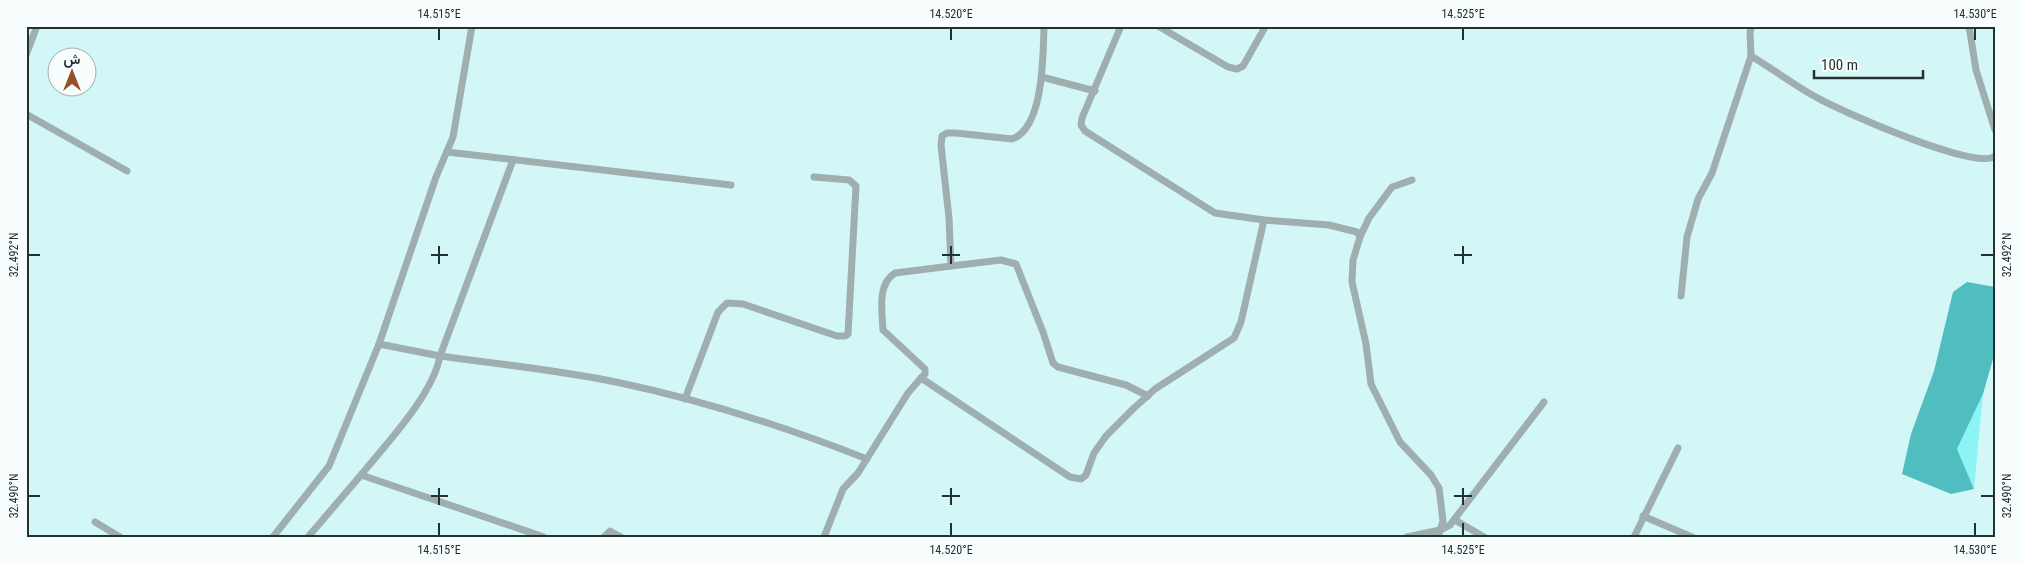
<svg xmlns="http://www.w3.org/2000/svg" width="2021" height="563" viewBox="0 0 2021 563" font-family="'Roboto Condensed',Vazirmatn,sans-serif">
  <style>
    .green { fill: #8df4f6 }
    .water { fill: #50bec0 }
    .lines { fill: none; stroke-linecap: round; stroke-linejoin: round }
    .minor { stroke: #9faeae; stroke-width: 7 }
    .ticks { fill: none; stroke: #243131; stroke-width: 2 }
    .neatline { fill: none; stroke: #243131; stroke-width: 2 }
    .ticks-label { font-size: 12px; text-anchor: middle; fill: #243131 }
  </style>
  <rect width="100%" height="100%" fill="#d3f7f7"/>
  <path class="green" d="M1983,394L1974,489L1957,449Z"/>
  <path class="water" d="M1967,282L1995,287V352L1983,394L1957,449L1974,489L1951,494L1902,474L1911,434L1934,371L1953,292Z"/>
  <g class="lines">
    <g class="minor">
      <path d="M472,26L453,137L436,177L379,344L440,356C433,395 386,444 361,475L544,537"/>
      <path d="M1121,26L1082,118L1081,125L1085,131L1215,213L1264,220L1329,225L1357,232L1360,237L1353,260L1352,282L1366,344L1371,384L1400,442L1431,475L1439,488L1443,521L1438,537"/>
      <path d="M1158,26L1228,67L1237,69L1243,66L1264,29"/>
      <path d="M1969,26L1976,70L1995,130"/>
      <path d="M26,55L37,26"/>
      <path d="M1751,56C1773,69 1794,85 1816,97C1838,110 1978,172 1995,156"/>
      <path d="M1042,77L1095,91"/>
      <path d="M26,114L127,171"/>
      <path d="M447,152L731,185"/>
      <path d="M513,160L440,356C499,364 558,370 616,382C702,400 786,427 867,459"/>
      <path d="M1360,237L1369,218L1392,187L1412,180"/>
      <path d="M951,266L1001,260L1016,264L1043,332L1053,363L1058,367L1126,385L1148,396"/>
      <path d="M1681,296L1687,237L1698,199L1712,173L1751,56L1750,32L1752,26"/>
      <path d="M921,378L925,374V369L883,330C882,311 877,284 895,273L951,266L949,218L941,145L942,136L947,133H956L1012,139C1044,128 1043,55 1044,26"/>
      <path d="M685,399L718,312L727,303L743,304L837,336H845L848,334L856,186L849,180L814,177"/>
      <path d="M1643,516L1692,537"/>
      <path d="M1455,520L1484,537"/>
      <path d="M95,522L120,537"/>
      <path d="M273,537L329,466L379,344"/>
      <path d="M308,537L361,475"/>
      <path d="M604,537L610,531L621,537"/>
      <path d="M824,537L843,489L858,473L908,393L921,378L1070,477L1081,479L1086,475L1094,453L1106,436L1134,408L1155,389L1234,338L1241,322L1264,220"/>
      <path d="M1407,537L1440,530L1450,525L1544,402"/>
      <path d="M1634,537L1678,448"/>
    </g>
  </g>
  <path class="ticks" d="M439,28V40M951,28V40M1463,28V40M1975,28V40M439,246V264M951,246V264M1463,246V264M28,255H40M431,255H448M942,255H960M1454,255H1472M1981,255H1994M439,488V505M951,488V505M1463,488V505M28,496H40M431,496H448M942,496H960M1454,496H1472M1981,496H1994M439,523V536M951,523V536M1463,523V536M1975,523V536"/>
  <rect width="2021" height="563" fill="none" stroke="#f7fdfd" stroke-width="55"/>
  <g transform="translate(72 72)"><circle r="24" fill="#f7fdfd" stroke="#a3abab"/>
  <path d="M0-4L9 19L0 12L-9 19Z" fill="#97502a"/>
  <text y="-8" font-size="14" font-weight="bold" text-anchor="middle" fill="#243131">ش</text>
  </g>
  <path d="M1814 70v8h109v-8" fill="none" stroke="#243131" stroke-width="2.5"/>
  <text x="1821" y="70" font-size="15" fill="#243131" stroke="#f7fdfd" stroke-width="4" paint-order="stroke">100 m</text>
  <rect x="28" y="28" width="1966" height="508" class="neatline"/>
  <g class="ticks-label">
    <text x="439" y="18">14.515°E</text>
    <text x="951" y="18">14.520°E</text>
    <text x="1463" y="18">14.525°E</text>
    <text x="1975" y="18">14.530°E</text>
    <text transform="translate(14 255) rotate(-90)" y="4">32.492°N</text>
    <text transform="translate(2007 255) rotate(-90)" y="4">32.492°N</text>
    <text transform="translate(14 496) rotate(-90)" y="4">32.490°N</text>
    <text transform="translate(2007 496) rotate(-90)" y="4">32.490°N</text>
    <text x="439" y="554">14.515°E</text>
    <text x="951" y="554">14.520°E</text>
    <text x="1463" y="554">14.525°E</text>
    <text x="1975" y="554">14.530°E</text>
  </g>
</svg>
